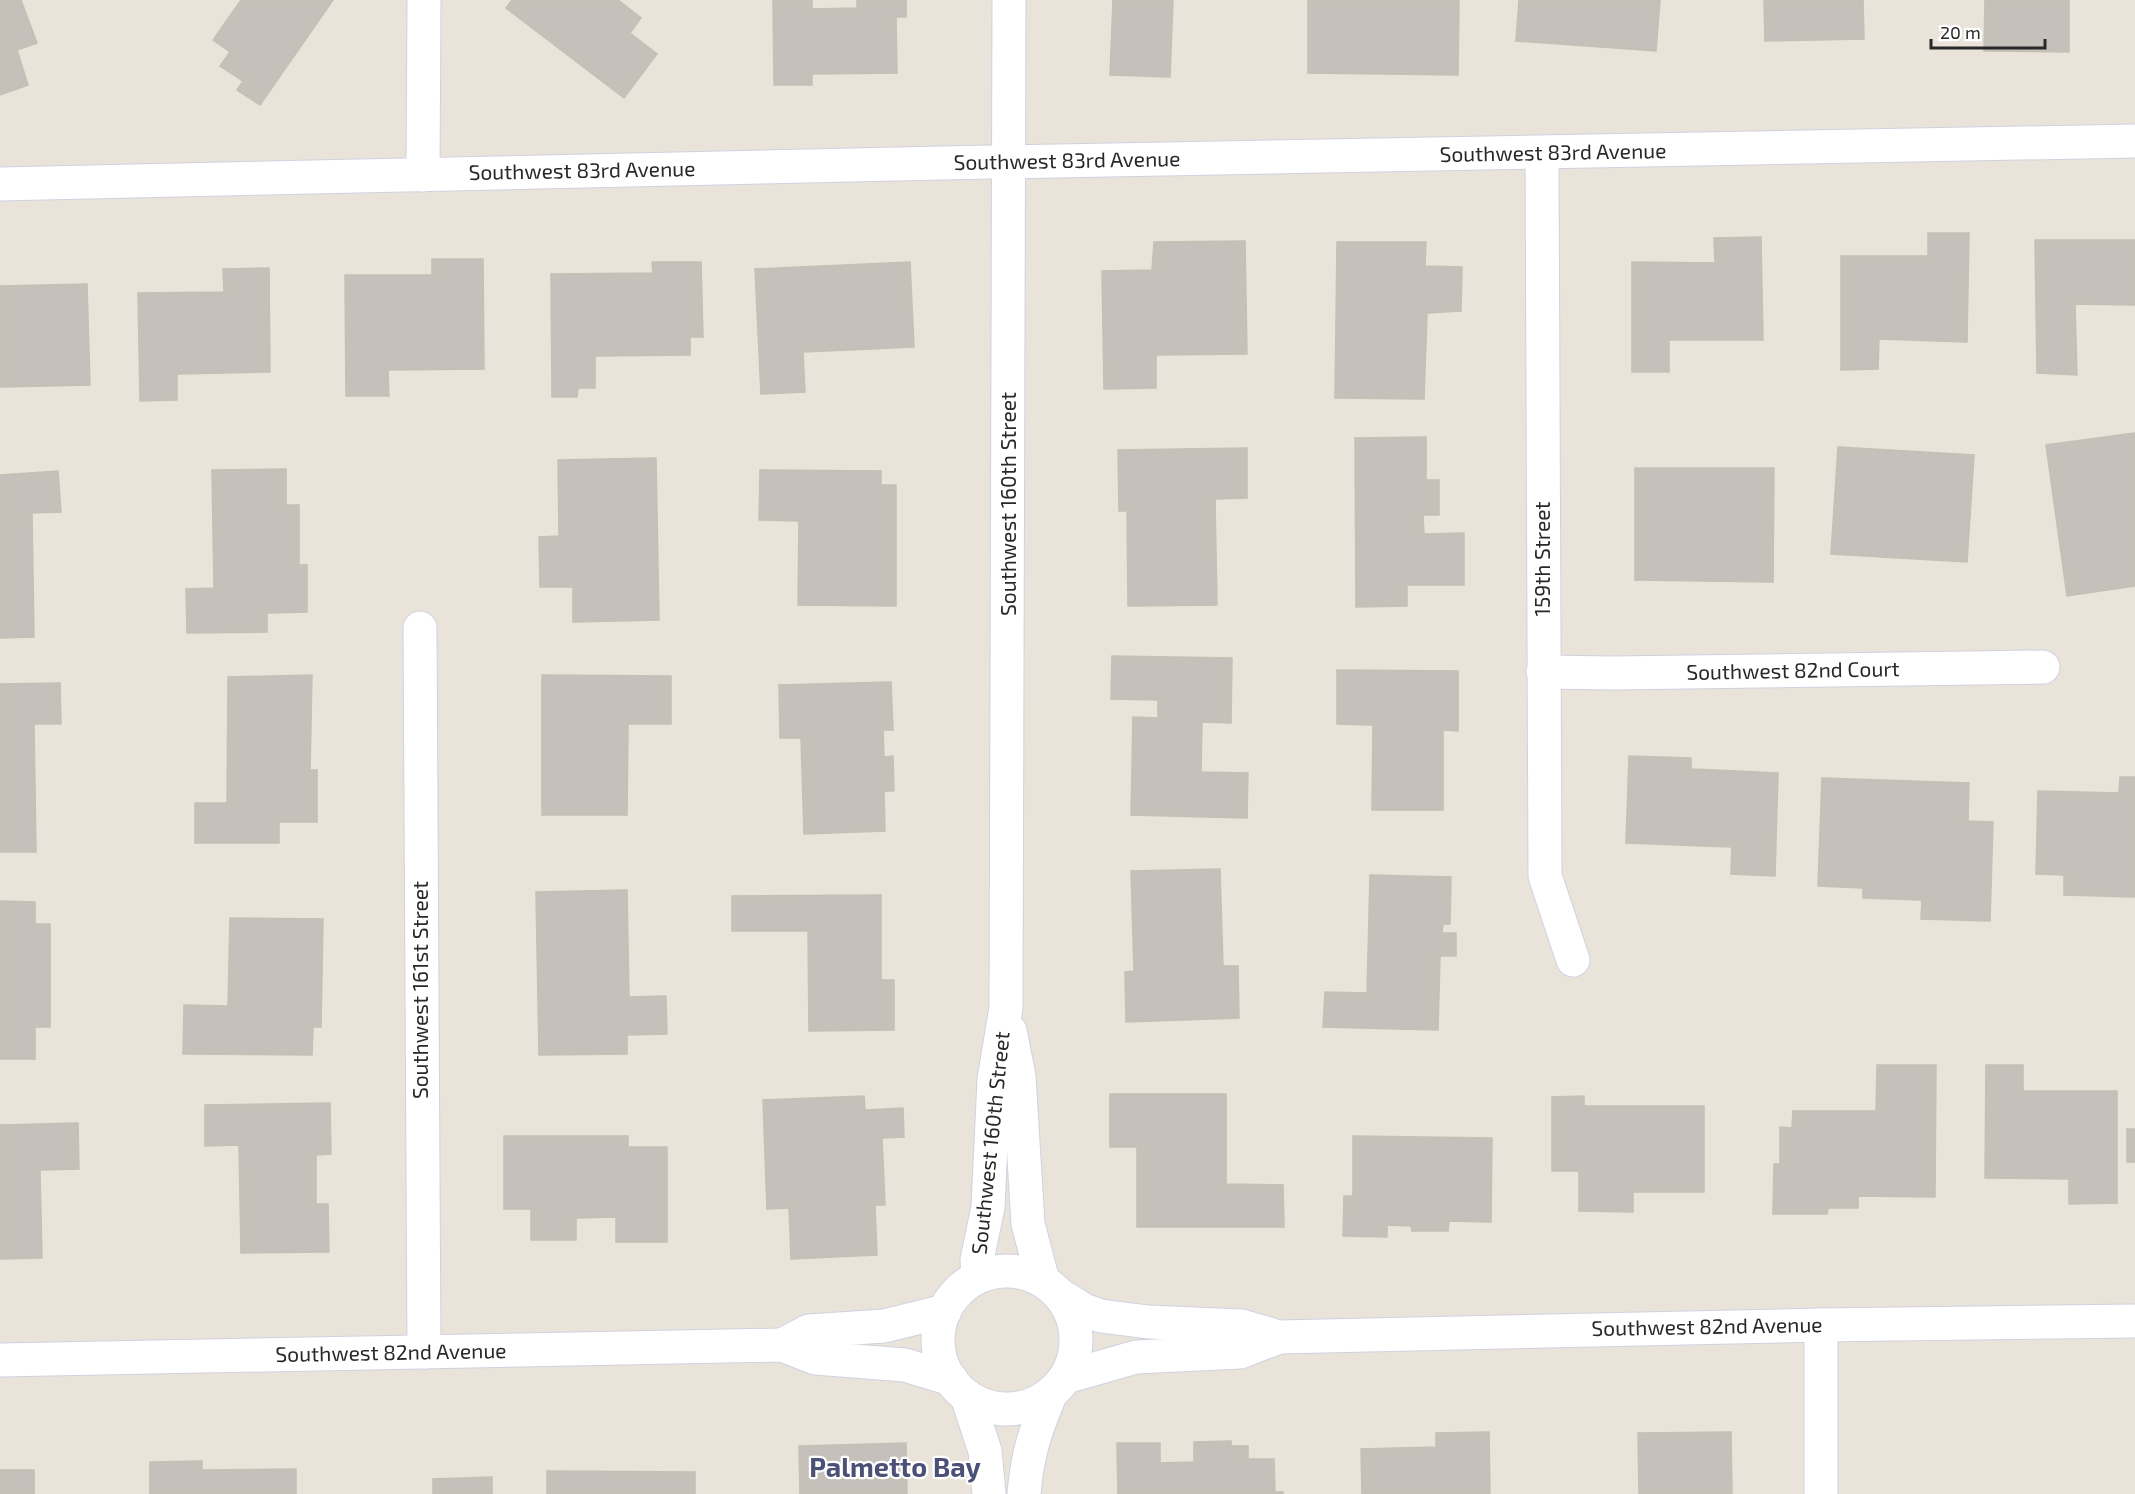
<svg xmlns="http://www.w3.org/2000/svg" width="2135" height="1494" viewBox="0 0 2135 1494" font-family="'Exo 2',sans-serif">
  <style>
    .building { fill: #c5c0ba; stroke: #c5bfb4; stroke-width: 1.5 }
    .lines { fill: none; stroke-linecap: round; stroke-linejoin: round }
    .street-casing { stroke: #cfd2e0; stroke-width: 35 }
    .secondary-casing { stroke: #cfd2e0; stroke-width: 35 }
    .street { stroke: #fff; stroke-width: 33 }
    .secondary { stroke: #fff; stroke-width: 33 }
    .labels { text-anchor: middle; stroke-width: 4.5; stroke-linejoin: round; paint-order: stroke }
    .street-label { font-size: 21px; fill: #282828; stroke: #fff }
    .district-label { font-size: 27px; font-weight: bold; fill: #4b5176; stroke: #fff }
  </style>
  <rect width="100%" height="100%" fill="#eae3da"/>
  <g class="building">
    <path d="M0,0H21L37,43L17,50L28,85L0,95Z"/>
    <path d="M241,0H333L260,105L237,90L243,81L220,66L230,52L213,40Z"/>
    <path d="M512,0H618L641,18L630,33L657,54L624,98L506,8Z"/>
    <path d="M773,0H812V9L857,8V0H906V17H896L897,73L812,74V85H774Z"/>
    <path d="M1113,0H1173L1170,77L1110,75Z"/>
    <path d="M1308,0H1459L1458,75L1308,73Z"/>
    <path d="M1519,0H1660L1656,51L1516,41Z"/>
    <path d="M1764,0H1863L1864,39L1765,41Z"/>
    <path d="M1985,0H2069V52L1984,51Z"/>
    <path d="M1928,233H1969L1967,342L1879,339L1878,369L1841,370V256H1928Z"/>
    <path d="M1761,237L1763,340H1669V372H1632V262L1715,263L1714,238Z"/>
    <path d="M2035,240H2135V305L2075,304L2077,375L2037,373Z"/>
    <path d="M1245,241L1247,354L1156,355V388L1104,389L1102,271L1152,270L1154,242Z"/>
    <path d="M1337,242H1426L1425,266L1462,267L1461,311L1427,313L1424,399L1335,398Z"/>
    <path d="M432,259H483L484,369L388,370L389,396H346L345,275H432Z"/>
    <path d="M652,262H701L703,337H690V355L595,356V388H578L577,397H552L551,274L653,273Z"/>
    <path d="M910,262L914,347L803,352L805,392L761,394L755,269Z"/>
    <path d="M269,268L270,372L177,374V400L140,401L138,293L224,292L223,269Z"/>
    <path d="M87,284L90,385L0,387V286Z"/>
    <path d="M2135,433V586L2067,596L2046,445Z"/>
    <path d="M1426,437V480H1439V515H1423L1424,534L1464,533V585H1407V606L1356,607L1355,438Z"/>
    <path d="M1838,447L1974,455L1967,562L1831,554Z"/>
    <path d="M1247,448V498L1215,499L1217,605L1128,606L1127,511H1119L1118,450Z"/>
    <path d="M656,458L659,620L573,622V587H540L539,537L559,536L558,460Z"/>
    <path d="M1635,468H1774L1773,582L1635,580Z"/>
    <path d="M286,469V505H299V565H307V612L267,613V632L187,633L186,589L214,588L212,470Z"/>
    <path d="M760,470L881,471V485H896V606L798,605L799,521L759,520Z"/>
    <path d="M58,471L61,512L32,513L34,637L0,638V475Z"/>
    <path d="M1112,656L1232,658L1231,723L1202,722L1201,772L1248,773L1247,818L1131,815L1133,717L1158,718V700L1111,699Z"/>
    <path d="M1337,670L1458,671V731L1443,730V810H1372L1373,725L1337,724Z"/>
    <path d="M312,675L310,770H317V822H279V843H195V803H227L228,677Z"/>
    <path d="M542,675L671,676V724H628L627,815H542Z"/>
    <path d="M891,682L893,730H883L884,757L893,756L894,791H884L885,831L804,834L801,738H780L779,685Z"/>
    <path d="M60,683L61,724H34L36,852H0V684Z"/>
    <path d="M1629,756L1691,758V769L1778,773L1775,876L1731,874L1732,847L1626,843Z"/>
    <path d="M2120,777H2135V897L2064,895V875L2036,874L2038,791L2119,793Z"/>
    <path d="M1822,778L1969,783L1968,821L1993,822L1990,921L1921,919L1922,900L1863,898V888L1818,886Z"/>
    <path d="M1220,869L1223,966H1238L1239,1018L1126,1022L1125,972L1134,971L1131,871Z"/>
    <path d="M1370,875L1451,877L1450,924H1443L1442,933H1456V956H1440L1438,1030L1323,1027L1325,992L1367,993Z"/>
    <path d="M627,890L629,997L666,996L667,1034L627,1035V1054L539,1055L536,892Z"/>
    <path d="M881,895V980H894V1030L809,1031L808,931H732V896Z"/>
    <path d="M0,901L35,902V924H50V1027H35V1059H0Z"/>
    <path d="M230,918L323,919L321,1027H313L312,1055L183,1054L184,1005L228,1006Z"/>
    <path d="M1877,1065H1936L1935,1197L1858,1196V1208H1828L1827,1214H1773L1774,1164H1780V1127L1792,1128L1793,1111H1876Z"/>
    <path d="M1986,1065H2023V1091H2117V1203L2069,1204V1179L1985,1178Z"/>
    <path d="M1110,1094H1226V1184L1283,1185L1284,1227H1137V1147H1110Z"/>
    <path d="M864,1096L865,1110L903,1108L904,1137L882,1138L885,1205H875L877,1255L791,1259L789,1208L767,1209L763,1100Z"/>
    <path d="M1584,1096V1106H1704V1192H1633V1212L1579,1211V1171H1552V1097Z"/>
    <path d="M330,1103L331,1154L316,1155V1204H328L329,1252L241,1253L239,1145L205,1146V1105Z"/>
    <path d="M78,1123L79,1169L40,1170L42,1258L0,1259V1125Z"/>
    <rect x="2127" y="1129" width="8" height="33"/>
    <path d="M504,1136H628V1147H667V1242H616V1217L576,1218V1240H531V1209H504Z"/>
    <path d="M1353,1136L1492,1138L1491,1222L1449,1221L1448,1231H1412L1411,1226L1387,1225V1237L1343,1236L1344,1196H1353Z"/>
    <path d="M1489,1432L1490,1494H1362L1361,1449L1436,1447V1433Z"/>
    <path d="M1731,1432L1732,1494H1639L1638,1433Z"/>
    <path d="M1231,1441V1446H1248V1459H1274L1275,1492H1283V1494H1118L1117,1443H1160V1463L1194,1462V1442Z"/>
    <path d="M906,1443L907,1494H800L799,1446Z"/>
    <path d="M202,1461V1470L296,1469V1494H150V1462Z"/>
    <rect x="0" y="1470" width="34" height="24"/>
    <path d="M547,1471L695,1472V1494H547Z"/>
    <path d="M492,1477V1494H433V1479Z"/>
  </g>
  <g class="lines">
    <g class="street-casing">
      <g id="street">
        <path d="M1542,153L1545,876L1573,960"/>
        <path d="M423,175L424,0"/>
        <path d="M0,184L942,163L2135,141"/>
        <path d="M420,628L424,1352"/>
        <path d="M1543,672L1613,673L2043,667"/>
        <path d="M1821,1494V1325"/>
      </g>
    </g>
    <g class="secondary-casing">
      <g id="secondary">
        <path d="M1010,1031L1019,1076L1028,1224L1043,1281"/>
        <circle cx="1007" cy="1340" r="69"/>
        <path d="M978,1277L977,1260L988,1207L994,1079L1006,1008L1009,0"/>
        <path d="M1060,1295L1084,1310L1101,1316L1148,1322L1242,1326L1279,1337L1821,1325L2135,1321"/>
        <path d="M782,1345L809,1331L884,1326L945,1311"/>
        <path d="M0,1360L782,1345L815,1358L905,1365L951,1379"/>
        <path d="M1066,1377L1136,1357L1240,1352L1279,1337"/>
        <path d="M967,1396L985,1451L989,1494"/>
        <path d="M1024,1494C1027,1454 1036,1429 1051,1393"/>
      </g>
    </g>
    <use href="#street" class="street"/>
    <use href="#secondary" class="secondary"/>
  </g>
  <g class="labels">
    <g class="street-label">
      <text transform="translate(1553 153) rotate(-1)" y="7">Southwest 83rd Avenue</text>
      <text transform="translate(1067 161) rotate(-1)" y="7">Southwest 83rd Avenue</text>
      <text transform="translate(582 171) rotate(-1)" y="7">Southwest 83rd Avenue</text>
      <text transform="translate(1009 504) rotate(-90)" y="7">Southwest 160th Street</text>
      <text transform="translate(1543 559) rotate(-90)" y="7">159th Street</text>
      <text transform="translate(1793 671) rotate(-1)" y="7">Southwest 82nd Court</text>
      <text transform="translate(421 990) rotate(-90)" y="7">Southwest 161st Street</text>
      <text transform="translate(991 1143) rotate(-84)" y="7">Southwest 160th Street</text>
      <text transform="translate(1707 1327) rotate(-1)" y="7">Southwest 82nd Avenue</text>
      <text transform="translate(391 1353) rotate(-1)" y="7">Southwest 82nd Avenue</text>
    </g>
    <g class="district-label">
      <text x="895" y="1477">Palmetto Bay</text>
    </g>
  </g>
  <path d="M1931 39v9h114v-9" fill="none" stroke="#282828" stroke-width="3"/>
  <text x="1940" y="39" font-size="18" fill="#282828" stroke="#ffffff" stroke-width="4.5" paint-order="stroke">20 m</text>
</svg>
